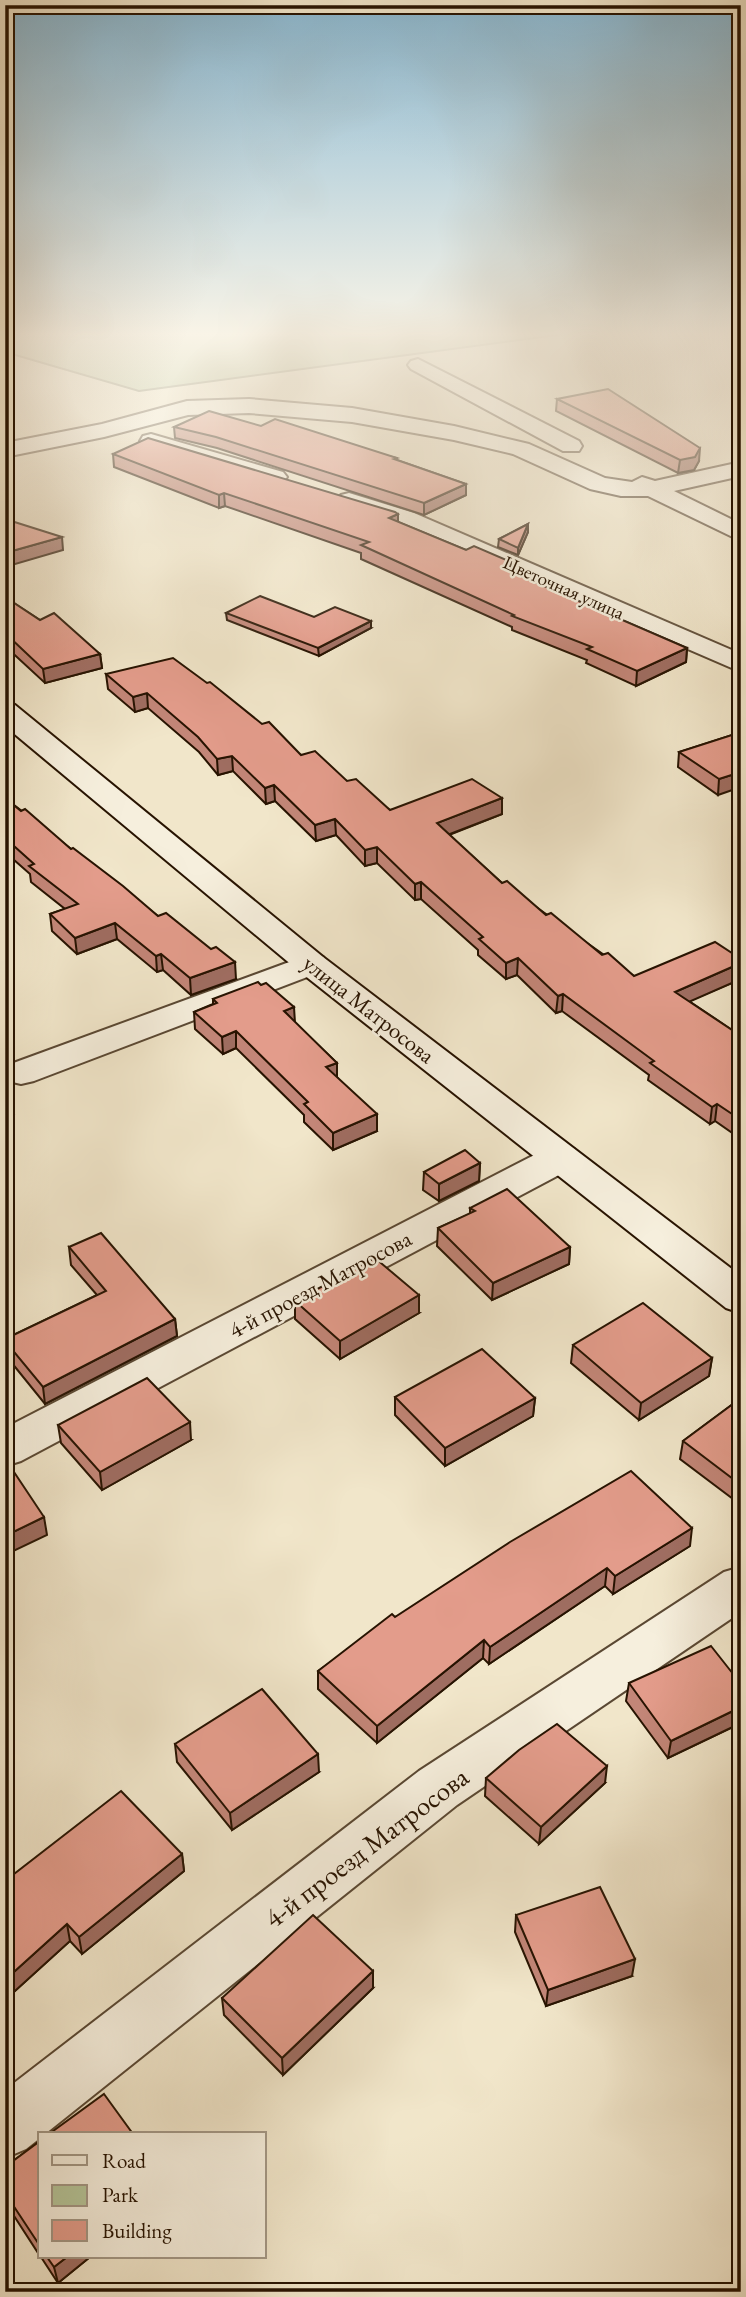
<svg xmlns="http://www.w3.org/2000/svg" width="746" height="2297" viewBox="0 0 746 2297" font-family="'EB Garamond',serif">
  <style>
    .green { fill: #b6c69a; stroke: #6e6c4e; stroke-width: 2 }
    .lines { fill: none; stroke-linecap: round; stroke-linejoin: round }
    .minor-casing { stroke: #5a4833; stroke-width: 4 }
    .tertiary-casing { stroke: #5a4833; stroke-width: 4 }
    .secondary-casing { stroke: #271301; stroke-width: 4 }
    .minor { fill: #f6efdd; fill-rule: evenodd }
    .tertiary { fill: #f6efdd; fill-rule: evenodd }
    .secondary { fill: #f6efdd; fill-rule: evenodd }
    .wall { fill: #c38678; stroke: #271301; stroke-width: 2 }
    .shaded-wall { fill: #9f6d61; stroke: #271301; stroke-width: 2 }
    .building { fill: #e39c8b; stroke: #271301; stroke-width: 2 }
    .labels { text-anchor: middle; stroke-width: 5; stroke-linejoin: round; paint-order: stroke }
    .far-street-label { font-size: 19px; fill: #271301; stroke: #f6efdd }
    .street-label { font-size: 23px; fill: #271301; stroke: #f6efdd }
    .near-street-label { font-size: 28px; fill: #271301; stroke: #f6efdd }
  </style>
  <rect width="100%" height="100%" fill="#f1e6ca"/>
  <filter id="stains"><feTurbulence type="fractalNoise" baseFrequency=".00286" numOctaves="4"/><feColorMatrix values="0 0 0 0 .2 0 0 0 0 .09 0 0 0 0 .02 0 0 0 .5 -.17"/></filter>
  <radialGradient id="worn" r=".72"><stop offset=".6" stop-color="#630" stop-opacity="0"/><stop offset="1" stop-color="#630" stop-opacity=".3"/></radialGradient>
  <path class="green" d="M5,333H572L139,391L5,352Z"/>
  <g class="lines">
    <g class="minor-casing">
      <g id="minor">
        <path d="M418,359L579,441L582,446L579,451H563L411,369L408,365L411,361Z"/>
        <path d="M249,399L352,408L454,426L529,444L605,478L632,482L642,477L655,481L741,462V476L674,491L741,524V541L648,496H621L590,489L513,454L454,440L352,422L249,413L188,415L104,437L5,457V443L102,424L187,401Z"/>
        <path d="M151,434L283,472L287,477L283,482L275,484L143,446L140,441L143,436Z"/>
        <path d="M349,493L414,513L741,654V672L396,523L341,505L337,500L341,495Z"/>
        <path d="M311,954L323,957L328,964L323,971L34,1081L21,1084L8,1081L5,1077L8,1065Z"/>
        <path d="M560,1145L574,1149L579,1158L574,1167L21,1461L5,1466V1428L546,1149Z"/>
      </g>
    </g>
    <g class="tertiary-casing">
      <path id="tertiary" d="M741,1567V1612L457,1805L45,2134H40V2138L26,2149L5,2158V2090L419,1771L724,1572Z"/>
    </g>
    <g class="secondary-casing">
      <path id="secondary" d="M5,702L15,705L323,957L741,1276V1313L726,1308L299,971L5,726Z"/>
    </g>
    <use href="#minor" class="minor"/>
    <use href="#tertiary" class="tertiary"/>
    <use href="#secondary" class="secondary"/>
  </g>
  <g class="wall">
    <path d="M557,399L699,461L694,470L678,473L556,411Z"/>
    <path d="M261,426L397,458V460L466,484V495L424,515L217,448L175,438L174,427Z"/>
    <path d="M113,454L398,522L466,550L511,562L510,572L687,648L686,662L636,686L586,663L587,660L512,630V627L361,559V553L225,506L219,508L114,467Z"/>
    <path d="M528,524V532L518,555L498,547L499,539Z"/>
    <path d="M5,597L40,620L100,654L102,668L45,683L5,646Z"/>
    <path d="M226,613L314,617L371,628L319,656L227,620Z"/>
    <path d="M106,674L301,755L347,781L390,810L502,798V814L449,835L502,883L634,976L741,979L689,1001L741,1036V1139L715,1121L710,1124L648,1080L649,1075L562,1011L556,1013L517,975L506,979L478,955V950L421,899L415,900L377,863L365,866L336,835L316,841L275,801L266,804L233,771L218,775L199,752L148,708L135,712L108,689Z"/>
    <path d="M735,734L718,795L678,767L679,752Z"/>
    <path d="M5,798L158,916L236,979L191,995L163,970L157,972L117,939L77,954L52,931L50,914L65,909L31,882L30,874L5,852Z"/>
    <path d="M213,999L294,1007V1022L337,1063V1077L377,1131L333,1150L304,1122V1115L236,1048L223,1054L195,1029L194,1012L213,1004Z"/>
    <path d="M480,1163L479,1181L439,1201L423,1190L424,1172Z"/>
    <path d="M470,1208L570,1247L569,1264L492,1300L437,1246L438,1228L470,1214Z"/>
    <path d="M69,1247L175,1319L177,1336L45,1404L7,1357L5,1339L97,1295L71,1265Z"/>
    <path d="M295,1301L419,1313L340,1359L295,1319Z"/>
    <path d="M573,1345L712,1358L709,1376L639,1420L571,1363Z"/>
    <path d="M395,1397L535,1398L533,1416L445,1466L395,1415Z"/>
    <path d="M741,1398V1505L680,1459L683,1441Z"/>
    <path d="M58,1425L191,1440L102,1490L61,1443Z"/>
    <path d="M690,1546L613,1594L605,1586L489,1664L483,1658L377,1743L318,1689V1671L395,1617Z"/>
    <path d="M629,1683L741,1684V1723L668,1758L626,1701Z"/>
    <path d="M175,1744L319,1772L232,1830L177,1762Z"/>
    <path d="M486,1778L605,1783L539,1844L485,1796Z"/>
    <path d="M182,1854L184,1871L82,1954L70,1941L5,2000V1881Z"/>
    <path d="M516,1915L632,1976L546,2006L515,1932Z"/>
    <path d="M373,1988L283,2075L224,2015L222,1998Z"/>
    <path d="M40,2141V2256L5,2202V2167Z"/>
    <path d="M41,2257H90L58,2283Z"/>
  </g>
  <g class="shaded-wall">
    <path d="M700,448L699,461L694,470L678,473L680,460Z"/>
    <path d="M466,484V495L424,515V503Z"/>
    <path d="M224,493L225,506L219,508V495Z"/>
    <path d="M398,514V527L389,518Z"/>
    <path d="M528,524V532L518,555V548Z"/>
    <path d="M62,537L63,550L5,567V553Z"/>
    <path d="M371,621V628L319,656L318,648Z"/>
    <path d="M687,648L686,662L636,686L637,671Z"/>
    <path d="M100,654L102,668L45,683L43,669Z"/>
    <path d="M147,693L148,708L135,712L133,697Z"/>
    <path d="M232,756L233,771L218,775L217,759Z"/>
    <path d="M741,772V787L718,795L719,779Z"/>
    <path d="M274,785L275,801L266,804L265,788Z"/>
    <path d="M502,798V814L437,839V823Z"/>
    <path d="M335,819L336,835L316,841L315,825Z"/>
    <path d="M377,847V863L365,866V850Z"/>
    <path d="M421,882V899L415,900V884Z"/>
    <path d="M115,923L117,939L77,954L75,938Z"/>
    <path d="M161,954L163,970L157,972L156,956Z"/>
    <path d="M518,958L517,975L506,979V963Z"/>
    <path d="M235,962L236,979L191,995L190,978Z"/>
    <path d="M741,963V979L673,1009L675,992Z"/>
    <path d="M563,994L562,1011L556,1013L558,996Z"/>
    <path d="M294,1007L295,1023L284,1011Z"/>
    <path d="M236,1031V1048L223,1054L222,1037Z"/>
    <path d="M337,1063V1080L326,1067Z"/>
    <path d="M11,1097L14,1114L5,1118V1099Z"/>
    <path d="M717,1104L715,1121L710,1124L712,1107Z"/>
    <path d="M377,1114V1131L333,1150V1133Z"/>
    <path d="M480,1163L479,1181L439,1201V1184Z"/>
    <path d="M570,1247L569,1264L492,1300L493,1283Z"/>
    <path d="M419,1295V1313L340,1359V1341Z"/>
    <path d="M175,1319L177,1336L45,1404L43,1387Z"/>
    <path d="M712,1358L709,1376L639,1420L641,1403Z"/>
    <path d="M535,1398L533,1416L445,1466V1448Z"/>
    <path d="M190,1422L191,1440L102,1490L100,1472Z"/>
    <path d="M44,1517L47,1535L5,1555V1536Z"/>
    <path d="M692,1528L690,1546L613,1594L615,1576Z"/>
    <path d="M607,1568L605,1586L489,1664L490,1647Z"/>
    <path d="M484,1640L483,1658L377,1743V1726Z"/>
    <path d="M741,1707V1723L668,1758L671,1741Z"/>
    <path d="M318,1754L319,1772L232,1830L230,1813Z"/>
    <path d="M607,1766L605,1783L539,1844L541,1827Z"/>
    <path d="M182,1854L184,1871L82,1954L79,1937Z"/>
    <path d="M67,1924L70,1941L5,2000V1980Z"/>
    <path d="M635,1959L632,1976L546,2006L548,1990Z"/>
    <path d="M373,1971V1988L283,2075L282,2058Z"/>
    <path d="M67,2257H90L58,2283L54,2267Z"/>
  </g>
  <g class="building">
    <path d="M608,389L700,448L695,457L680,460L557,399Z"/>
    <path d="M209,411L261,426L275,419L397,458L394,459L466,484L424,503L216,437L174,427Z"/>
    <path d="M148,438L395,512L398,514L389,518L466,550L474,546L511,562L507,570L687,648L637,671L587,649L592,647L512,616L514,615L361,545L369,542L224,493L219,495L113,454Z"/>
    <path d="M5,519L62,537L5,553Z"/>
    <path d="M528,524L518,548L499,539Z"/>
    <path d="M260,596L314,617L335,607L371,621L318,648L226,613Z"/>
    <path d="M5,597L40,620L54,613L100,654L43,669L5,633Z"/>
    <path d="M173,658L207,683L210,682L262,724L269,722L301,755L315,751L347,781L356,779L390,810L472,779L502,798L437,823L502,883L507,881L546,915L551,913L602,955L608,953L634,976L715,942L741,959V963L675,992L741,1036V1120L717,1104L712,1107L650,1063L654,1061L563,994L558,996L518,958L506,963L479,939L483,937L421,882L415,884L377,847L365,850L335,819L315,825L274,785L265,788L232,756L217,759L198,737L147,693L133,697L106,674Z"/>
    <path d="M735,734L741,738V772L719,779L679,752Z"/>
    <path d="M5,798L21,811L25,809L71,849L73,848L123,886L158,916L166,913L211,949L216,947L235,962L190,978L161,954L156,956L115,923L75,938L50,914L78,904L29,866L34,864L5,838Z"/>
    <path d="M258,982L261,985L266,983L294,1007L284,1011L337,1063L326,1067L377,1114L333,1133L304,1104L308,1102L236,1031L222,1037L194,1012L217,1003L213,999Z"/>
    <path d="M5,1090L11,1097L5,1099Z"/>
    <path d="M465,1150L480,1163L439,1184L424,1172Z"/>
    <path d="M507,1189L570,1247L493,1283L438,1228L475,1211L470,1208Z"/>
    <path d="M101,1233L175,1319L43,1387L5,1341V1339L106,1291L69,1247Z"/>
    <path d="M375,1258L419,1295L340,1341L295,1301Z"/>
    <path d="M643,1303L712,1358L641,1403L573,1345Z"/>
    <path d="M482,1349L535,1398L445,1448L395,1397Z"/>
    <path d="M147,1378L190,1422L100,1472L58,1425Z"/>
    <path d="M741,1398V1485L683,1441Z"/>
    <path d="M10,1466L44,1517L5,1536V1468Z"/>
    <path d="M631,1471L692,1528L615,1576L607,1568L490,1647L484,1640L377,1726L318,1671L392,1614L395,1617L510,1542Z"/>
    <path d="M711,1646L741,1684V1707L671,1741L629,1683Z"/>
    <path d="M262,1689L318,1754L230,1813L175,1744Z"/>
    <path d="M557,1724L607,1766L541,1827L486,1778L519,1750Z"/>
    <path d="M121,1791L182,1854L79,1937L67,1924L5,1980V1881Z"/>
    <path d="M600,1887L635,1959L548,1990L516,1915Z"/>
    <path d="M313,1915L373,1971L282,2058L222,1998Z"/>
    <path d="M104,2094L133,2134H49Z"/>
    <path d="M40,2141V2246L5,2193V2167Z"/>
    <path d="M47,2257H67L54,2267Z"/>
  </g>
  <linearGradient id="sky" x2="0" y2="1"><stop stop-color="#89b9d4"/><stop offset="0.51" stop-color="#f9f4e7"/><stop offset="1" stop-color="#f9f4e7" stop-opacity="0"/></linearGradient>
  <rect width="746" height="655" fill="url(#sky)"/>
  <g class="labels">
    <g class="far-street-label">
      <text transform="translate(564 587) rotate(24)" y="7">Цветочная улица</text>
    </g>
    <g class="street-label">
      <text transform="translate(369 1009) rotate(38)" y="8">улица Матросова</text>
      <text transform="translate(320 1284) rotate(-28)" y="8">4-й проезд Матросова</text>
    </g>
    <g class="near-street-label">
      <text transform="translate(366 1847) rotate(-37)" y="10">4-й проезд Матросова</text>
    </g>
  </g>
  <rect width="746" height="2297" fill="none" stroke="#f1e6ca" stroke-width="28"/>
  <rect x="7" y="7" width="732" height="2283" fill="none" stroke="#271301" stroke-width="3.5"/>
  <rect x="14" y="14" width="718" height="2269" fill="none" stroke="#271301" stroke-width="2"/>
  <rect x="38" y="2132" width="228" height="126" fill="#f6efdd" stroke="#a39785" stroke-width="2"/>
  <rect x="52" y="2155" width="35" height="10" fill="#f6efdd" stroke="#a39785" stroke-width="2"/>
  <text x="102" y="2168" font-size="21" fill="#271301">Road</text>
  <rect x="52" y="2185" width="35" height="21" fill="#b6c69a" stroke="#a39785" stroke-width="2"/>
  <text x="102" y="2202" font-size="21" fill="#271301">Park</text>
  <rect x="52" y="2220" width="35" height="21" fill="#e39c8b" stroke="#a39785" stroke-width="2"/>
  <text x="102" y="2238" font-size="21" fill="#271301">Building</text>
  <rect width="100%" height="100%" filter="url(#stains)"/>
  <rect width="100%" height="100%" fill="url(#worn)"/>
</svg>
